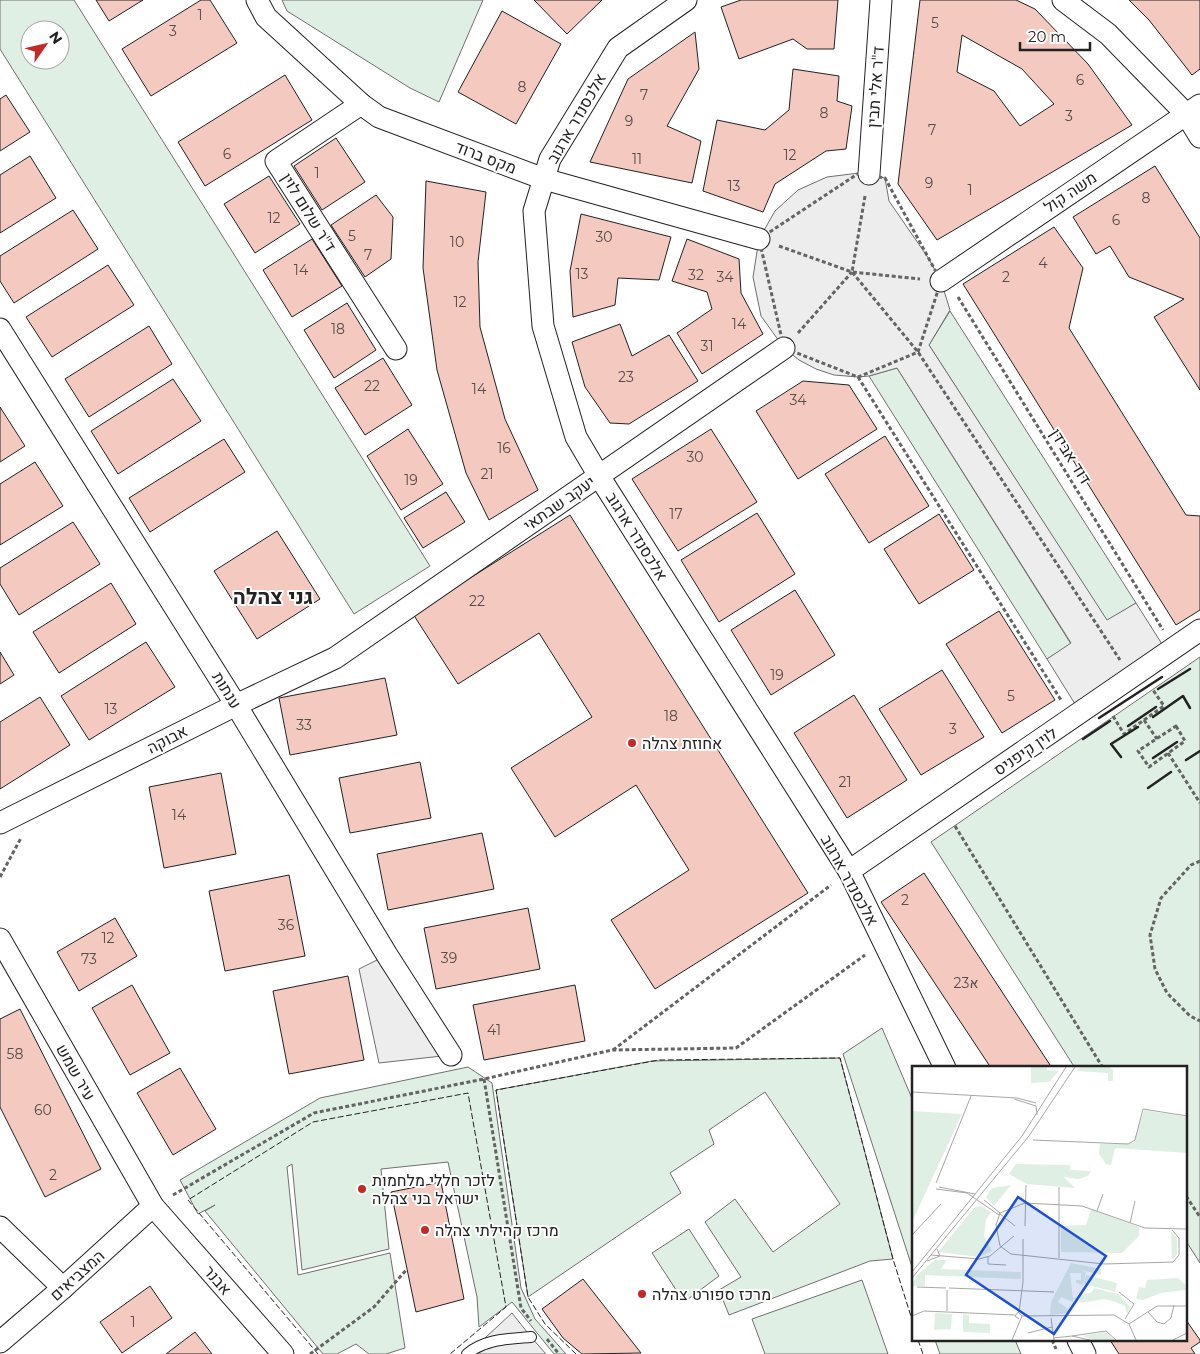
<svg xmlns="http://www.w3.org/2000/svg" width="1200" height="1354" viewBox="0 0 1200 1354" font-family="Montserrat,Heebo,sans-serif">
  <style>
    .green { fill: #e0efe3; stroke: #6f6f6f; fill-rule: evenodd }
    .parking { fill: #ededed; stroke: #6f6f6f }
    .building { fill: #f3c9c0; stroke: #222; fill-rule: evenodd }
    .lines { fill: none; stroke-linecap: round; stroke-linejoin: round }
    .service-casing { stroke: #222; stroke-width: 12 }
    .minor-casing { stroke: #222; stroke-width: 23 }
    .path { stroke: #646464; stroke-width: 3; stroke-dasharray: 4 2.5; stroke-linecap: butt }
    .service { stroke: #fff; stroke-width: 10 }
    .minor { stroke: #fff; stroke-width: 21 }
    .fence { stroke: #222; stroke-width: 1; stroke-dasharray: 6 2.5; stroke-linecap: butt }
    .wall { stroke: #222; stroke-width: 2.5 }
    .poi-dot { fill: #c62828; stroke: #fff; stroke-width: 2 }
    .labels { text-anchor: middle; stroke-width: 4; stroke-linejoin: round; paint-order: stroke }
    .number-label { font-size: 14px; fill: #564c4a }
    .street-label { font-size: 16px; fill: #222; stroke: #fff }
    .poi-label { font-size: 16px; fill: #222; stroke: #fff; text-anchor: start }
    .district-label { font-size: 21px; font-weight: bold; fill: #222; stroke: #fff }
    .inset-road { fill: none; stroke: #a7a7a7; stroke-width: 1 }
    .view { fill: #1d4ed8; fill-opacity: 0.15; stroke: #1d4ed8; stroke-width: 2.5 }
    .inset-edge { fill: none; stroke: #222; stroke-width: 2.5 }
  </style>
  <rect width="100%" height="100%" fill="#fff"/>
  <g class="green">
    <path d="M0,0H74L430,566L354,614L0,49ZM30,30H60V60H30Z"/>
    <path d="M282,0H483L439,102L410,88L287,11Z"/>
    <path d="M950,311L1136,603L1107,621L929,345Z"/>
    <path d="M897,368L1071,644L1047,659L869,376Z"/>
    <path d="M1200,657V1263L1186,1241V1068H1075L931,842Z"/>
    <path d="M882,1028L914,1103V1273L843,1054Z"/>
    <path d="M840,1058L893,1259L870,1261L729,1315L719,1290L741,1277L705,1222L735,1199L773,1252L840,1204L765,1092L709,1130L714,1144L670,1173L681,1193L528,1297L496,1090L652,1061Z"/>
    <path d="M468,1067L492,1083L521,1288L535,1319L566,1354H554L512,1302L479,1327L477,1297L448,1162L381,1169L389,1249L302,1270L292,1164L287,1167L298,1275L390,1253L405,1348L386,1354H369L356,1344L337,1354H323L205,1211L215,1205L198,1214L180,1180L320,1098Z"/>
    <path d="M689,1229L719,1276L684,1302L652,1253Z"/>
    <path d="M862,1280L888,1354H765L752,1319Z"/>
    <path d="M935,1340H1015L1021,1354H940Z"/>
  </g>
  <g class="parking">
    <path d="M859,173L885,178L889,201L929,259L941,281L950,310L929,345L1107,620L1136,603L1167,652L1080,712L1047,659L1071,643L897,368L869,376L858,377L834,375L816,369L799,360L784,348L761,316L753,277L759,239L775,211L798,190L827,177Z"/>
    <path d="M387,955L451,1055L379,1063L359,969Z"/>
    <path d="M512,1313L531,1337L546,1354H478L473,1349Z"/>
  </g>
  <g class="building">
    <path d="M96,0H143L109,21Z"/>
    <path d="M201,0H210L237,43L151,96L122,49Z"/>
    <path d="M534,0H602L567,34Z"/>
    <path d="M741,0H838L834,49H807L793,39L739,59L721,7Z"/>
    <path d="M920,0H1016L1035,9L1088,64L1132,125L937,240L898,184ZM962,35L1022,69L1054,104L1020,126L994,91L957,72Z"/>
    <path d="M1129,0H1200V69L1192,75L1149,20Z"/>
    <path d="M502,11L561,44L516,124L458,92Z"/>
    <path d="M695,32L699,69L667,126L701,141L692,183L590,162L628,79Z"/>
    <path d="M793,69L839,76L837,101L852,106L846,149L826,151L775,184L763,212L703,191L717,120L765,130L789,110Z"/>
    <path d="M285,75L312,120L205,186L178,142Z"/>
    <path d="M6,95L30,132L0,151V99Z"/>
    <path d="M336,138L365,182L322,210L294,166Z"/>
    <path d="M30,156L56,198L0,233V175Z"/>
    <path d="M1155,166L1200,238V390L1154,317L1184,299L1129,277L1110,246L1096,254L1073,217Z"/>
    <path d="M269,176L300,224L255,253L224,204Z"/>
    <path d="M426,181L486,192L478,262L480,327L505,419L538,490L489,520L466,473L437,370L423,268Z"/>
    <path d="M376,195L393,217L391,259L365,277L331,225Z"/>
    <path d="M73,210L98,249L14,303L0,281V256Z"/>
    <path d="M581,214L671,237L659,280L618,278L615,305L573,317L570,271Z"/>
    <path d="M1054,227L1083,268L1069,328L1186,515L1200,516V610L1176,625L963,284Z"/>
    <path d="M312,239L342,286L292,317L263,270Z"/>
    <path d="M687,239L739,259L741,293L763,334L702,374L677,333L712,309L707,292L672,281Z"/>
    <path d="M108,265L134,305L52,357L26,317Z"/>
    <path d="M347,303L376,350L334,378L304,330Z"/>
    <path d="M620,324L632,356L669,335L698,381L629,424L610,423L585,387L572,342Z"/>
    <path d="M149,326L172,364L89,417L65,379Z"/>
    <path d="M383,358L412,405L365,435L335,388Z"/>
    <path d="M173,379L201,421L118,474L91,431Z"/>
    <path d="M803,381L849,385L877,429L798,479L756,411Z"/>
    <path d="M0,407L25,446L0,462Z"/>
    <path d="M408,429L443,484L401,510L367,456Z"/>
    <path d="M711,429L757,502L678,551L632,479Z"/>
    <path d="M885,436L929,506L869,543L825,474Z"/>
    <path d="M224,439L245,472L150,532L129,498Z"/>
    <path d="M35,462L63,506L0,545V484Z"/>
    <path d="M446,492L465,522L423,548L404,518Z"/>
    <path d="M757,513L795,574L719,622L681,560Z"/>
    <path d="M939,514L974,570L919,604L884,549Z"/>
    <path d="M570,515L808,893L655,989L611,920L689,870L636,785L555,837L511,768L592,717L539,633L458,684L413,614Z"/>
    <path d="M73,522L100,564L19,615L0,584V568Z"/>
    <path d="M277,531L320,599L257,639L214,571Z"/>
    <path d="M111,583L136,624L59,673L33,632Z"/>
    <path d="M795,590L835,655L771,695L731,630Z"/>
    <path d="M999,611L1055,700L1002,733L946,644Z"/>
    <path d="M146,642L175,687L89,740L61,696Z"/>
    <path d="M0,652L14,675L0,684Z"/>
    <path d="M942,670L984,737L921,775L879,709Z"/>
    <path d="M385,678L397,735L290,755L279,698Z"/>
    <path d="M854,695L907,780L847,818L794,733Z"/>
    <path d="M40,697L70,745L0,789V722Z"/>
    <path d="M420,762L431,818L350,833L339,778Z"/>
    <path d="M221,773L236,854L164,868L149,787Z"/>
    <path d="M482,833L494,889L388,910L377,854Z"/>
    <path d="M924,873L1052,1068H991L881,902Z"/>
    <path d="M289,875L305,956L225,971L209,891Z"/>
    <path d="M528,908L540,969L436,989L424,928Z"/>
    <path d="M115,918L137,956L79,991L57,952Z"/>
    <path d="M348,976L364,1060L289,1074L273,991Z"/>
    <path d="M132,985L170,1053L130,1075L92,1008Z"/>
    <path d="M575,985L585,1041L484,1060L473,1005Z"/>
    <path d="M20,1009L101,1169L45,1197L0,1107V1019Z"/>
    <path d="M180,1068L216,1129L173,1155L137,1093Z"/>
    <path d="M441,1182L464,1299L416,1312L391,1192Z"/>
    <path d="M583,1279L641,1353L582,1354L563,1338L542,1309Z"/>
    <path d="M150,1286L172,1318L122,1353L100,1322Z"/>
    <path d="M1186,1320L1200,1340V1342L1191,1348L1195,1354H1119L1110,1340H1186Z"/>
    <path d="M195,1332L212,1354H166Z"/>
  </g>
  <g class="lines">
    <g class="service-casing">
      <path id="service" d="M467,1354C485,1339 508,1339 531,1337"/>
    </g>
    <g class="minor-casing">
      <g id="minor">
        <path d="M257,0L266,17L361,104L379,117L544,179L759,239"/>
        <path d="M686,0L618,48L550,159L534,211L543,326L576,437L599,476L849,871L945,1068"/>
        <path d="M1063,0L1108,34L1186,114L1200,137"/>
        <path d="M361,104L276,161L396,349"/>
        <path d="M869,174L881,0"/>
        <path d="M941,281L1200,105"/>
        <path d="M0,329L236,705L387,955L451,1055"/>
        <path d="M0,823L236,705L335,658L784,348"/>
        <path d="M849,871L1200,630"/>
        <path d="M0,939L153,1206L283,1354"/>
        <path d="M0,1227L63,1288"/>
        <path d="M1078,1340L1085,1354"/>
        <path d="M0,1342L63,1288L153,1206"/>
      </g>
    </g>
    <g class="path">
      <path d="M859,173L885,178L941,281L918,352L858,377L784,348L759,239Z"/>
      <path d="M865,196L852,272L920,279"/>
      <path d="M779,246L852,272L918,352L1120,660"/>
      <path d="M958,297L1163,630"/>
      <path d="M798,333L852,272"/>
      <path d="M858,377L1061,700"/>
      <path d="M1113,716L1124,734L1164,706L1153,690"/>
      <path d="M1144,720L1157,739"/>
      <path d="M1176,726L1185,741L1149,767L1138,751Z"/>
      <path d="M1168,753L1200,803"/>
      <path d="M955,826L1103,1068"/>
      <path d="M1200,861L1191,865L1161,898L1150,935L1155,969L1167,993L1190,1016L1200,1021"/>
      <path d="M0,877L21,838"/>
      <path d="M613,1050L831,885"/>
      <path d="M484,1079L521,1308L531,1321"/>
      <path d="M173,1195L314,1113L484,1079L612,1050L736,1048L865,955"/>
      <path d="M1186,1196L1200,1217"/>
      <path d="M547,1339L559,1354"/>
      <path d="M1052,1340L1056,1349"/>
      <path d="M310,1354L374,1307L407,1269"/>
    </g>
    <use href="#service" class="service"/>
    <use href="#minor" class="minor"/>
    <g class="fence">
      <path d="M918,1340L923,1354"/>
      <path d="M318,1354L188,1200L313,1122L468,1093L506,1307L450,1354"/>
      <path d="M576,1354L545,1324L528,1297L496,1090L659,1060L840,1058L893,1259L914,1326"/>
    </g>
    <g class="wall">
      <path d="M1158,689L1190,669"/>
      <path d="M1153,717L1183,696L1190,708"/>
      <path d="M1099,718L1162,677"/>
      <path d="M1128,726L1156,707"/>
      <path d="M1083,739L1110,721"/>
      <path d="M1121,757L1111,744L1138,727"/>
      <path d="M1153,758L1177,742"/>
      <path d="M1186,760L1200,751"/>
      <path d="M1148,788L1171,772"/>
    </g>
  </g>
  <g class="poi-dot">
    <circle cx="632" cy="743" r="5"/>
    <circle cx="362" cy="1189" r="5"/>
    <circle cx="425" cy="1230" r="5"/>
    <circle cx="642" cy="1294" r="5"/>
  </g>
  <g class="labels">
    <g class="number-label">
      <text x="200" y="20">1</text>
      <text x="935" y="28">5</text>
      <text x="173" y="36">3</text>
      <text x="1080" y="85">6</text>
      <text x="522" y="92">8</text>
      <text x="644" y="100">7</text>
      <text x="824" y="118">8</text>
      <text x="1069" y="121">3</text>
      <text x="629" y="126">9</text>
      <text x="932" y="135">7</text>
      <text x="227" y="159">6</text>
      <text x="790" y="160">12</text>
      <text x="637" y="164">11</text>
      <text x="317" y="178">1</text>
      <text x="929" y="188">9</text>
      <text x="734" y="191">13</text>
      <text x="970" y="195">1</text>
      <text x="1146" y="203">8</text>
      <text x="274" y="223">12</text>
      <text x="1116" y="225">6</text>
      <text x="352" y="241">5</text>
      <text x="604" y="242">30</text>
      <text x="457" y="247">10</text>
      <text x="368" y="260">7</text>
      <text x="1043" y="268">4</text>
      <text x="301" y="275">14</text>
      <text x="582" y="279">13</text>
      <text x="696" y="280">32</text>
      <text x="725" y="282">34</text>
      <text x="1006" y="282">2</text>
      <text x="460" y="307">12</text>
      <text x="739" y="329">14</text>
      <text x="338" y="334">18</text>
      <text x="707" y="351">31</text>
      <text x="626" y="382">23</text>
      <text x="372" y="391">22</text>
      <text x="479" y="394">14</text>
      <text x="798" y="405">34</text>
      <text x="504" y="453">16</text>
      <text x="695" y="462">30</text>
      <text x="487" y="479">21</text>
      <text x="411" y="485">19</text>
      <text x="676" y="519">17</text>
      <text x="477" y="606">22</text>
      <text x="777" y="680">19</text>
      <text x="1011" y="701">5</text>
      <text x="111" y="714">13</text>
      <text x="671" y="721">18</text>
      <text x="304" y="730">33</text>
      <text x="953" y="734">3</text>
      <text x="845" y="787">21</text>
      <text x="179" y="820">14</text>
      <text x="905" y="905">2</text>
      <text x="286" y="930">36</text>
      <text x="108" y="943">12</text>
      <text x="449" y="963">39</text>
      <text x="89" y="964">73</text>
      <text x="966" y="988">23א</text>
      <text x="494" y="1035">41</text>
      <text x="15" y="1059">58</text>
      <text x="43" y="1115">60</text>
      <text x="53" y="1180">2</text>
      <text x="133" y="1327">1</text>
    </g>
    <g class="street-label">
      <text transform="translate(875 87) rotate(-86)" y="6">ד"ר אלי תבין</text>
      <text transform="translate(576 118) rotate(-60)" y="6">אלכסנדר ארגוב</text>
      <text transform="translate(486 157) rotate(21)" y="6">מקס ברוד</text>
      <text transform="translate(1070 192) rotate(-34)" y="6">משה קול</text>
      <text transform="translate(309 212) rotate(58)" y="6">ד"ר שלום לוין</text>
      <text transform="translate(1071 456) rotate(58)" y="6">דוד אבידן</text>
      <text transform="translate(559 503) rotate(-35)" y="6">יעקב שבתאי</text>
      <text transform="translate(637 536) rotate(58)" y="6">אלכסנדר ארגוב</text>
      <text transform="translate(227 690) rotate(58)" y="6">ענתות</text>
      <text transform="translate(167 739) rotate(-27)" y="6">אבוקה</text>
      <text transform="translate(1025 751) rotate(-34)" y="6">לוין קיפניס</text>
      <text transform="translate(850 880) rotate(61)" y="6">אלכסנדר ארגוב</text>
      <text transform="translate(76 1072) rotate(60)" y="6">עיר שמש</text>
      <text transform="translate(77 1275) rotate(-42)" y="6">המצביאים</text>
      <text transform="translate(218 1280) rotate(49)" y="6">אבנר</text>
    </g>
    <g class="poi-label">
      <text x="642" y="749">אחוזת צהלה</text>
      <text x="372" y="1186">לזכר חללי מלחמות<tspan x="372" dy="18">ישראל בני צהלה</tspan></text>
      <text x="435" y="1236">מרכז קהילתי צהלה</text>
      <text x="652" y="1300">מרכז ספורט צהלה</text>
    </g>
    <g class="district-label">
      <text x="273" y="604">גני צהלה</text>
    </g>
  </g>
  <g transform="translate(912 1066)">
    <rect width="275" height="275" fill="#fff"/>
    <path d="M119,1H135V4L147,5L137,16L119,17ZM169,1H197L201,4V15H196V7L165,5ZM232,44L275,51V87L203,82L199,99L194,98L187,88L188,78L221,77ZM0,45L50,48L0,156ZM104,98L158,99V104L179,105L176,110L166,113L152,111L163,122L115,118L97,108ZM99,119L82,140L74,131L80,122ZM69,140L79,146L74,154L72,170L80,185L67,191L26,186L63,141ZM179,143L227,161V170L210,187L149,186V160L174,159ZM259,165L265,171V188L260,194ZM23,194H35L29,203L109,206V213L13,209V220H1L0,232V217L5,211H3ZM159,197L189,203V209L166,203L174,206L171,219L164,217V214H169V207H158L161,232L180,226L182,222L206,228L218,241L215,248L213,240L204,236L193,233L168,237L167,232L161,233V236L149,231L146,236L158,244L156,247L138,249L139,236ZM174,209L205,217L203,226L172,218ZM266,212L273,218L274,224L249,227L231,234L224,233L227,221L233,222L235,214ZM23,247L40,248L39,263L22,264ZM51,248L57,249V257L78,258V267L51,266ZM193,266L203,274H181L170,270Z" fill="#e0efe3"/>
    <path class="inset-road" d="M0,26L105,32L124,37M102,33L124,40L125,49M121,74L216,78L223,74L231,43L275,50M24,117L59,30M27,121L63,128M24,123L55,127L87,149M72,134L88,147M185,145L191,128M88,148L103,160M218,157L223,135M113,160L114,119M260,164L267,172V189L261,196L192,198L99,188L88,180L84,159L88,147L113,137L170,140L233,162L275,163M0,169L29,138M19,189L67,193L78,190L102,170M76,190V198L94,199M147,192V121M15,195L28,190L25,183M0,206L110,70L154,1M0,212L117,70L163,1M5,221L34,222M37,222L142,226M207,226L222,238L213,253M35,245V224M107,246L111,216V173M236,246L245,256L252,258L259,252L262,239M0,250L12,245L103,249M110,250L202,249L217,258L224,274M139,252L142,274M217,258L245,240H275M116,267L140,261M160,270L194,265L204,274M141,272L160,270L178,274M100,274L110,250L106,246L103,250L107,253M261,274L275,267"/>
    <path class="view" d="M106,131L194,190L142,268L54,209Z"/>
    <rect width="275" height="275" class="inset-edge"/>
  </g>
  <g transform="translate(45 45) rotate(56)"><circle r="24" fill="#ffffff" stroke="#a7a7a7"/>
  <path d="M0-4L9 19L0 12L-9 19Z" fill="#c62828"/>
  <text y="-8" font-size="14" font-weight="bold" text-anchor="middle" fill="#222222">N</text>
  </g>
  <path d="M1020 42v8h70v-8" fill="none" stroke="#222222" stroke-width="2.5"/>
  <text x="1028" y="42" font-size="15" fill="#222222" stroke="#ffffff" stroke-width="4" paint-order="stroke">20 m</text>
</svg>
